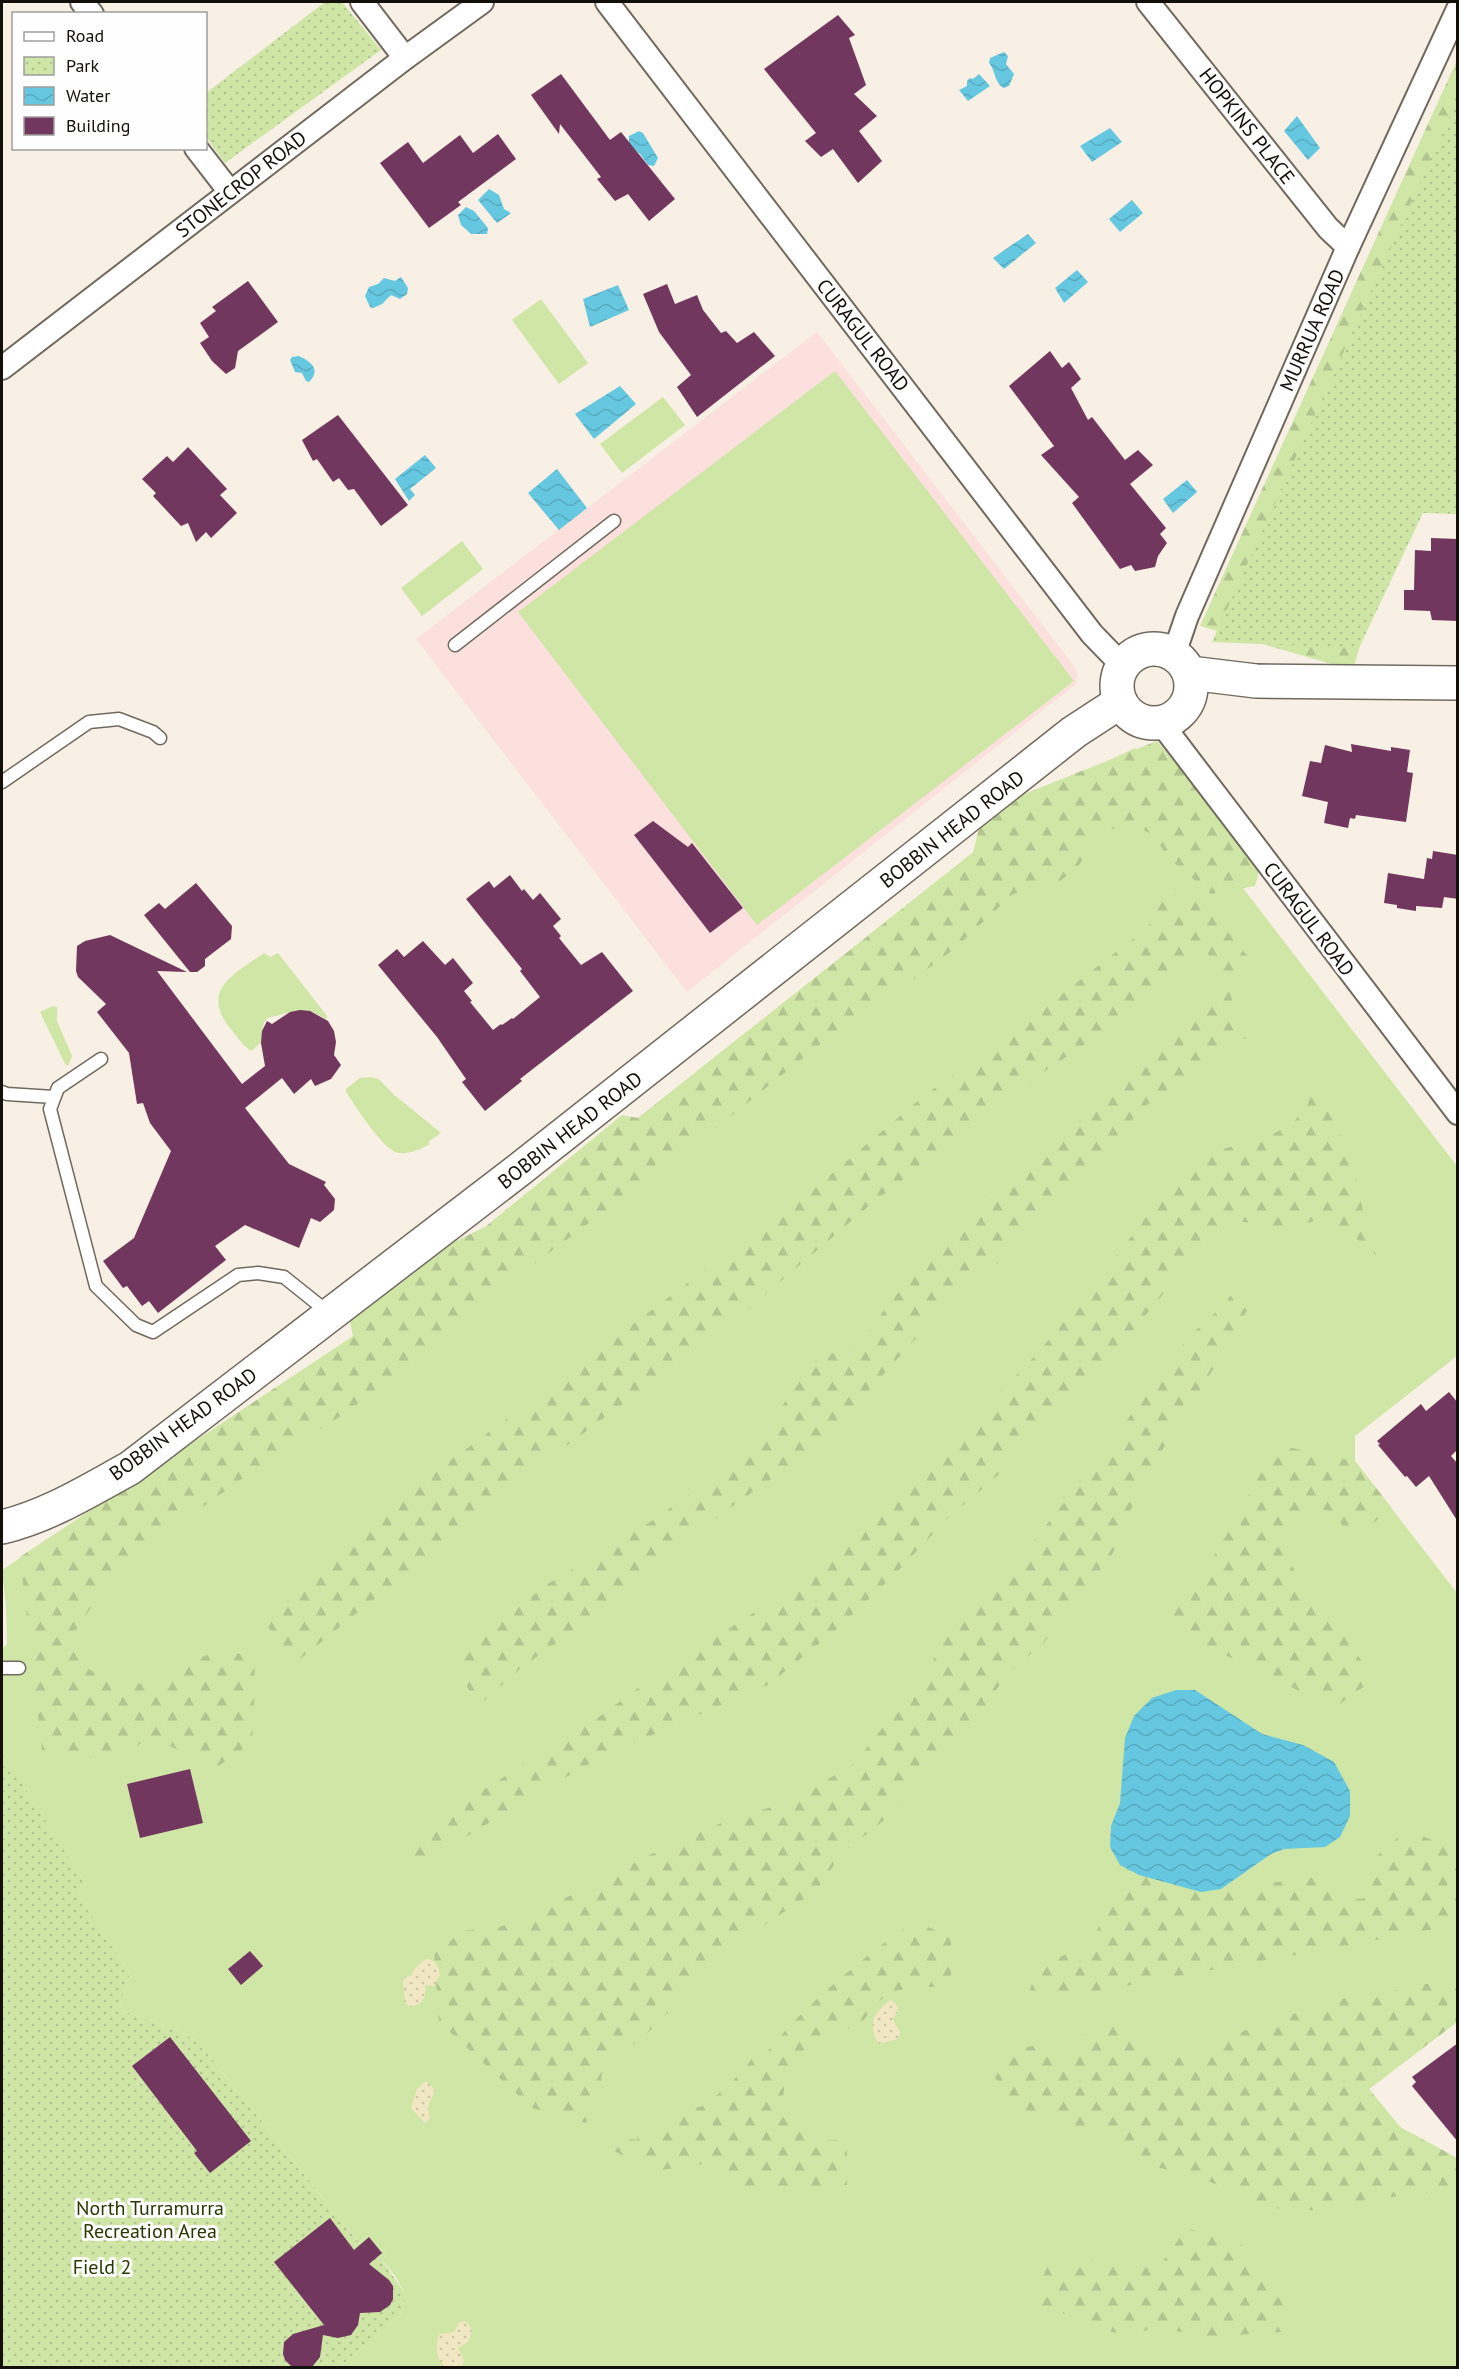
<svg xmlns="http://www.w3.org/2000/svg" width="1459" height="2369" viewBox="0 0 1459 2369" font-family="'PT Sans',sans-serif">
  <style>
    .education { fill: #fbe0de }
    .grass { fill: #d0e6a7 }
    .forest { fill: url(#forest-firs) }
    .sand { fill: url(#sand-dots) }
    .park { fill: url(#park-dots) }
    .water { fill: url(#water-waves) }
    .building { fill: #71375e }
    .lines { fill: none; stroke-linecap: round; stroke-linejoin: round }
    .service-casing { stroke: #70695e; stroke-width: 15 }
    .minor-casing { stroke: #70695e; stroke-width: 26 }
    .secondary-casing { stroke: #70695e; stroke-width: 36 }
    .service { stroke: #fff; stroke-width: 12 }
    .minor { stroke: #fff; stroke-width: 22 }
    .secondary { stroke: #fff; stroke-width: 33 }
    .labels { text-anchor: middle; stroke-width: 6; stroke-linejoin: round; paint-order: stroke }
    .street-label { font-size: 20px; fill: #13100c; stroke: #fefefe }
    .park-label { font-size: 20px; fill: #293701; stroke: #fefefe }
  </style>
  <defs>
    <pattern id="forest-firs" width="22" height="20" patternUnits="userSpaceOnUse" patternTransform="scale(1.5)"><rect width="22" height="20" fill="#d0e6a7"/><path d="M5 1l3.5 6h-7zM16 11l3.5 6h-7z" fill="#b2c48f"/></pattern>
    <pattern id="sand-dots" width="8" height="8" patternUnits="userSpaceOnUse" patternTransform="scale(1.5)"><rect width="8" height="8" fill="#f1e7c2"/><path d="M2 2h.1M6 6h.1" fill="none" stroke="#cec5a6" stroke-width="1.8" stroke-linecap="round"/></pattern>
    <pattern id="park-dots" width="8" height="8" patternUnits="userSpaceOnUse" patternTransform="scale(1.5)"><rect width="8" height="8" fill="#d0e6a7"/><path d="M2 2h.1M6 6h.1" fill="none" stroke="#b2c48f" stroke-width="1.8" stroke-linecap="round"/></pattern>
    <pattern id="water-waves" width="16" height="10" patternUnits="userSpaceOnUse" patternTransform="scale(1.5)"><rect width="16" height="10" fill="#66c7e0"/><path d="M0 5q4-4 8 0t8 0" fill="none" stroke="#58aabf"/></pattern>
  </defs>
  <rect width="100%" height="100%" fill="#f8f0e4"/>
  <path class="education" d="M817,332L1077,670L1076,684L687,992L416,639Z"/>
  <g class="grass">
    <path d="M541,299L588,363L559,384L512,320Z"/>
    <path d="M835,371L1074,681L757,925L518,612Z"/>
    <path d="M663,397L685,425L622,473L600,444Z"/>
    <path d="M462,541L483,569L422,616L401,588Z"/>
    <path d="M1135,748L1457,1166V1356L1355,1436V1461L1457,1593V2022L1369,2089L1400,2127L1457,2158V2367H340L401,2315L406,2295L395,2276L380,2257L385,2254L369,2235L359,2243L198,2042L181,2032L118,2009L130,1973L75,1893L87,1886L2,1757V1649L7,1644L6,1607L2,1570L411,1298L1020,815L1095,767Z"/>
    <path d="M264,953L270,957L278,953L327,1016L326,1020C308,1005 288,1013 268,1018L264,1022L261,1043L251,1051C242,1045 236,1035 229,1027C200,989 236,973 264,953Z"/>
    <path d="M53,1006L57,1007V1021L72,1056L68,1066L65,1064L40,1012Z"/>
    <path d="M370,1077L379,1079L392,1093L441,1133L428,1142L430,1144C421,1149 410,1154 399,1153C383,1151 355,1105 346,1092V1089L360,1078Z"/>
  </g>
  <g class="forest">
    <path d="M1457,60V282L1401,504L1353,670L1200,626Z"/>
    <path d="M1157,741L1261,864L1255,886L1211,894L1166,856L1155,835L1131,825L1108,830L1091,847L1077,868L1056,884L1013,894L954,949L905,986L833,1034L700,1141L523,1272L346,1413L267,1461L158,1539L103,1590L69,1640C76,1659 83,1668 102,1676C162,1702 178,1653 229,1651C237,1651 247,1658 254,1662L255,1681L252,1743L214,1769L151,1736L115,1762L42,1750L20,1557L353,1336L344,1295L485,1227L622,1115L638,1118L973,853L979,828L1014,798Z"/>
    <path d="M1166,894L1208,901L1238,947L1253,960L1231,997L1248,1037L1228,1047L1144,1107L1099,1156L1049,1205L1006,1256L942,1309L820,1445L731,1507L597,1614L521,1668L479,1705L453,1666L472,1645L546,1585L655,1519L719,1473L774,1423L793,1386L814,1363L839,1350L861,1343L889,1303L991,1189L1041,1156L1095,1108L1197,1013L1221,986L1217,970L1206,950H1191L1130,1014L1048,1069L876,1200L694,1355L605,1417L521,1480L447,1545L369,1603L293,1665L261,1616L317,1563L370,1531L397,1494L461,1453L764,1226L828,1177L925,1095L1029,1020L1148,927Z"/>
    <path d="M1312,1092H1319L1352,1159L1368,1235L1376,1255L1350,1233L1334,1224L1314,1221L1298,1226L1280,1244C1266,1241 1269,1238 1261,1229C1253,1220 1239,1222 1227,1222L1203,1246L1135,1328L1074,1389L996,1477L948,1518L895,1574L837,1629L768,1685L604,1756L546,1788L418,1866L398,1852L442,1816L596,1719L637,1689L756,1611L811,1579L853,1543L1035,1356L1078,1305L1151,1211L1191,1172L1223,1149L1273,1134L1293,1123L1308,1104Z"/>
    <path d="M1231,1295L1247,1310L1234,1336L1163,1449L1134,1502L1113,1553L1043,1644L1006,1674L972,1730L922,1773L883,1821L842,1853L816,1891L770,1921L700,1972L669,2012L643,2037L602,2069L601,2089L586,2123L532,2108L439,2022L434,1951L467,1930L496,1928L524,1919L685,1837L740,1816L783,1804L853,1765L926,1673L954,1623L1036,1538L1121,1431L1147,1388L1194,1332L1223,1306Z"/>
    <path d="M1277,1445L1355,1461L1391,1507L1364,1532C1358,1531 1351,1530 1346,1528C1338,1523 1335,1513 1325,1510C1316,1508 1307,1513 1300,1518C1260,1550 1316,1596 1336,1621C1349,1640 1361,1660 1373,1680L1334,1708L1170,1628L1169,1608L1203,1575Z"/>
    <path d="M1409,1830L1443,1845L1457,1864V1925L1071,1996L1029,1992L1039,1963L1088,1948L1128,1869L1139,1875L1201,1892L1325,1876L1350,1899L1375,1898L1368,1867L1385,1847Z"/>
    <path d="M914,1921L951,1937V1987H916L890,1992L874,2006L863,2021L841,2032L820,2035L799,2055L785,2078L783,2099L801,2124L820,2140H847V2185L739,2189L718,2162L653,2171L608,2148L609,2136L637,2140L639,2127L645,2131C672,2128 665,2125 685,2111C690,2108 697,2109 703,2105C722,2093 743,2072 756,2053L765,2054C807,2003 860,1960 914,1921Z"/>
    <path d="M1457,1972V2022L1369,2089L1400,2127L1457,2158V2199L1447,2190L1352,2202L1326,2211L1273,2208L1208,2181L1150,2165L1135,2163L1106,2128L1070,2127L1043,2114L1015,2108L995,2078L1009,2050L1039,2045L1043,2058L1054,2055L1065,2056L1089,2030L1121,2021L1155,2060L1188,2056L1260,2024L1345,1998L1406,1989L1447,1979Z"/>
    <path d="M1187,2228L1245,2246L1260,2276L1286,2286L1287,2295L1281,2332L1208,2337L1160,2328L1121,2335L1032,2302L1049,2263L1090,2260L1131,2268L1163,2261Z"/>
  </g>
  <g class="sand">
    <path d="M425,1959C435,1958 439,1967 440,1975L434,1986L425,1985C427,1996 423,2005 410,2007L405,2003L403,1981L406,1977L411,1976L415,1968Z"/>
    <path d="M891,2000L898,2006L897,2013L893,2019L900,2032L898,2039L879,2044C866,2025 874,2012 891,2000Z"/>
    <path d="M426,2081L435,2090L428,2107L430,2119L425,2123L411,2108L417,2089Z"/>
    <path d="M463,2321L467,2322L472,2330L468,2342L458,2348C461,2354 466,2360 462,2367H445C436,2359 434,2345 440,2334L454,2332L459,2323Z"/>
  </g>
  <g class="park">
    <path d="M325,2H342L381,50L225,163L206,137V93Z"/>
    <path d="M1457,101V514L1423,513L1359,648L1212,642Z"/>
    <path d="M2,1753L87,1886L76,1893L130,1973L118,2009L181,2032L198,2042L359,2243L369,2235L385,2254L380,2257L406,2295L401,2315L340,2367H2Z"/>
  </g>
  <g class="water">
    <path d="M1004,52L1008,56L1006,64L1014,74L1009,86L1004,88C994,83 996,71 989,63L990,58Z"/>
    <path d="M979,74L990,86L968,101L959,90L967,86V81L970,78L973,79Z"/>
    <path d="M1297,116L1320,148L1308,160L1284,131Z"/>
    <path d="M1110,128L1122,142L1092,162L1080,146Z"/>
    <path d="M639,131L643,133L658,158L654,166L648,165L640,154L629,145V136Z"/>
    <path d="M489,189L499,195L504,209L511,213L497,223L478,200Z"/>
    <path d="M1132,200L1143,213L1120,232L1109,219Z"/>
    <path d="M466,207L474,211L488,228L487,234H471L461,225L458,215Z"/>
    <path d="M1028,234L1036,243L1004,269L993,258Z"/>
    <path d="M1077,270L1088,282L1064,303L1055,288Z"/>
    <path d="M401,277L408,288L407,294L400,299L391,295L382,304L373,308L370,307L365,296L369,287L378,284L384,278L395,281Z"/>
    <path d="M618,285L629,310L590,327L583,299Z"/>
    <path d="M299,356C312,362 321,370 309,382L306,381L302,373L295,372L290,360L292,357Z"/>
    <path d="M620,386L636,404L594,439L575,414Z"/>
    <path d="M425,455L436,468L410,489L415,495L409,501L395,479Z"/>
    <path d="M557,469L587,508L559,530L528,493Z"/>
    <path d="M1187,480L1197,492L1173,513L1163,499Z"/>
    <path d="M1176,1690H1195L1262,1734L1303,1745L1334,1762L1350,1791V1816L1340,1837L1325,1847L1284,1849L1271,1854L1221,1889L1201,1892L1139,1875L1120,1865L1110,1847L1111,1826L1120,1803L1125,1738L1134,1716L1152,1698Z"/>
  </g>
  <g class="building">
    <path d="M838,15L855,35L849,38L866,85L854,94L877,116L859,131L882,161L858,183L833,149L821,157L805,141L816,133L764,69Z"/>
    <path d="M561,74L610,140L621,132L675,199L649,221L628,194L615,201L597,179L601,177L560,124L559,134L531,95Z"/>
    <path d="M498,134L516,159L458,202L461,205L429,228L380,163L408,142L423,163L460,135L473,153Z"/>
    <path d="M248,281L278,322L238,351L235,368L226,374L212,361L200,343L209,337L200,323L216,311L212,307Z"/>
    <path d="M667,284L675,304L697,295L703,310L721,333L726,331L737,343L754,332L775,356L697,417L677,387L691,375L659,332L643,294Z"/>
    <path d="M1050,351L1062,368L1069,362L1081,379L1071,388L1088,420L1092,417L1125,460L1138,450L1153,465L1130,484L1166,528L1160,534L1167,543L1158,556L1155,567L1135,571L1131,565L1120,569L1072,503L1079,497L1041,455L1054,446L1009,386Z"/>
    <path d="M338,415L408,505L381,526L354,489L348,490L339,478L333,482L317,459L313,461L302,440Z"/>
    <path d="M188,447L227,489L220,495L237,513L211,538L206,532L196,542L188,523L181,526L153,496L156,493L142,479L167,456L173,462Z"/>
    <path d="M1431,538L1458,539V621L1432,620L1430,611L1404,610V590H1414L1415,550L1431,551Z"/>
    <path d="M1351,744L1391,751V747L1410,750L1407,772L1413,773L1406,822L1356,815L1355,819L1350,818L1348,828L1324,823L1328,802L1302,796L1310,761L1321,763L1325,745L1352,752Z"/>
    <path d="M653,821L688,847L692,843L743,908L710,933L634,835Z"/>
    <path d="M1433,851L1458,855V899L1444,897L1442,908L1416,906V911L1397,908V905L1384,903L1388,873L1424,879L1427,858L1432,859Z"/>
    <path d="M510,875L522,891L524,889L533,900L540,893L561,919L553,926L561,936L559,938L581,965L602,952L633,991L520,1079L522,1081L485,1111L462,1082L466,1079L437,1037L378,965L397,949L404,957L423,941L445,965L453,958L473,983L464,991L472,1001L470,1002L493,1030L501,1024L502,1025L512,1018L513,1019L540,997L520,971L522,969L466,899L489,881L494,888Z"/>
    <path d="M196,883L232,926L231,939L205,959V966L197,972H190L144,915L159,903L165,909Z"/>
    <path d="M110,935L187,972L157,971L242,1084L265,1066L261,1043L262,1031L267,1021L272,1024L290,1012L300,1010L310,1011L328,1021L334,1031L336,1042L334,1055L341,1065L331,1079L315,1086L311,1079L294,1094L282,1078L245,1108L289,1164L326,1182L324,1185L335,1199L334,1210L320,1222L311,1218L299,1248L245,1225L215,1246L226,1260L158,1313L149,1301L142,1306L127,1286L123,1288L103,1261L134,1238L171,1151L150,1123L143,1103L137,1104L129,1053L97,1012L106,1004L78,977L76,971L77,946L85,941Z"/>
    <path d="M1449,1392L1458,1403V1449L1451,1456L1458,1464V1522L1429,1476L1416,1487L1407,1476L1405,1477L1378,1445L1380,1444L1377,1441L1421,1404L1426,1411Z"/>
    <path d="M190,1769L203,1823L140,1838L127,1784Z"/>
    <path d="M250,1951L263,1966L241,1985L228,1969Z"/>
    <path d="M170,2037L251,2141L210,2173L194,2153L197,2151L132,2066Z"/>
    <path d="M1458,2043V2142L1412,2086L1416,2082L1412,2077Z"/>
    <path d="M330,2218L354,2250L369,2237L382,2253L369,2264L389,2280L393,2286V2299L390,2305L380,2312L360,2313L358,2325L351,2335L338,2338L323,2335L320,2357L312,2367H292L285,2360L283,2354L284,2342L293,2334L324,2325L274,2262Z"/>
  </g>
  <g class="lines">
    <g class="service-casing">
      <g id="service">
        <path d="M455,645L614,521"/>
        <path d="M2,782L89,722L119,719L153,732L160,738"/>
        <path d="M101,1059L58,1088L50,1109L96,1286L136,1325L153,1332L238,1275L258,1273L284,1277L329,1313"/>
        <path d="M2,1092L7,1094L54,1097"/>
        <path d="M2,1668H19"/>
      </g>
    </g>
    <g class="minor-casing">
      <g id="minor">
        <path d="M82,2L92,14"/>
        <path d="M362,2L405,58"/>
        <path d="M607,2L1092,634L1123,666"/>
        <path d="M1148,2L1328,228L1348,247"/>
        <path d="M196,148L230,192"/>
        <path d="M2,368L405,58L482,2"/>
        <path d="M1174,654L1187,616L1348,247L1458,9"/>
        <path d="M1161,723L1458,1113"/>
      </g>
    </g>
    <g class="secondary-casing">
      <g id="secondary">
        <circle cx="1154" cy="686" r="37"/>
        <path d="M1190,673L1256,681L1458,683"/>
        <path d="M2,1527C48,1516 88,1491 130,1468L520,1169L1074,732L1120,702"/>
      </g>
    </g>
    <use href="#service" class="service"/>
    <use href="#minor" class="minor"/>
    <use href="#secondary" class="secondary"/>
  </g>
  <g class="labels">
    <g class="street-label">
      <text transform="translate(1247 126) rotate(52)" y="7">HOPKINS PLACE</text>
      <text transform="translate(241 184) rotate(-38)" y="7">STONECROP ROAD</text>
      <text transform="translate(1312 330) rotate(-66)" y="7">MURRUA ROAD</text>
      <text transform="translate(863 335) rotate(52)" y="7">CURAGUL ROAD</text>
      <text transform="translate(952 829) rotate(-38)" y="7">BOBBIN HEAD ROAD</text>
      <text transform="translate(1309 919) rotate(53)" y="7">CURAGUL ROAD</text>
      <text transform="translate(570 1130) rotate(-38)" y="7">BOBBIN HEAD ROAD</text>
      <text transform="translate(183 1424) rotate(-36)" y="7">BOBBIN HEAD ROAD</text>
    </g>
    <g class="park-label">
      <text x="150" y="2215">North Turramurra<tspan x="150" dy="23">Recreation Area</tspan></text>
      <text x="102" y="2274">Field 2</text>
    </g>
  </g>
  <rect width="1459" height="2369" fill="none" stroke="#13100c" stroke-width="6"/>
  <rect x="12" y="12" width="195" height="138" fill="#fefefe" stroke="#a09f9d" stroke-width="1.5"/>
  <rect x="24" y="32" width="30" height="9" fill="#ffffff" stroke="#a09f9d" stroke-width="1.5"/>
  <text x="66" y="42" font-size="18" fill="#13100c">Road</text>
  <rect x="24" y="57" width="30" height="18" fill="url(#park-dots)" stroke="#a09f9d" stroke-width="1.5"/>
  <text x="66" y="72" font-size="18" fill="#13100c">Park</text>
  <rect x="24" y="87" width="30" height="18" fill="url(#water-waves)" stroke="#a09f9d" stroke-width="1.5"/>
  <text x="66" y="102" font-size="18" fill="#13100c">Water</text>
  <rect x="24" y="117" width="30" height="18" fill="#71375e" stroke="#a09f9d" stroke-width="1.5"/>
  <text x="66" y="132" font-size="18" fill="#13100c">Building</text>
</svg>
